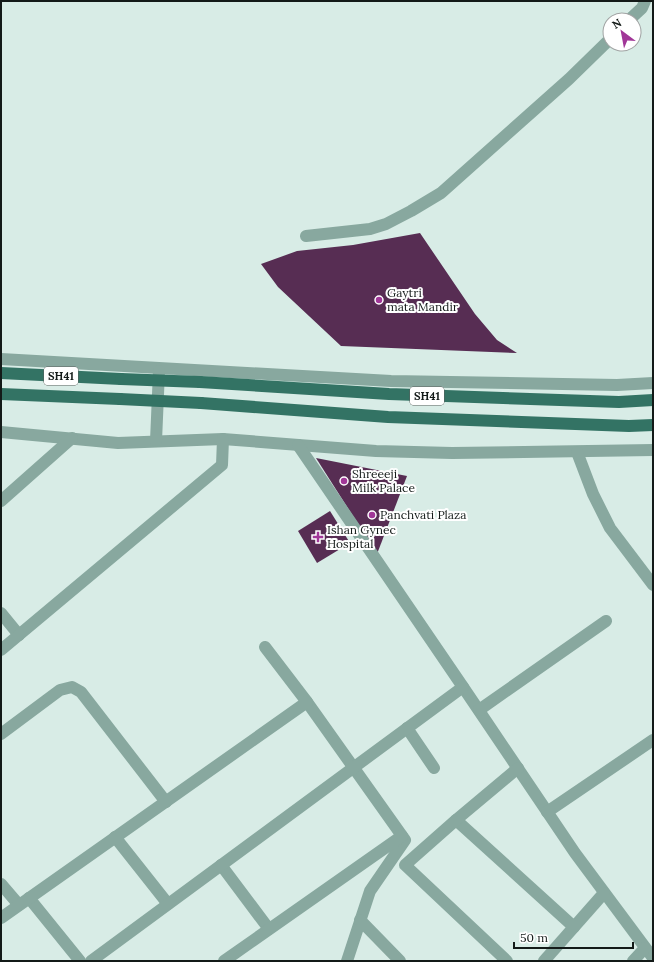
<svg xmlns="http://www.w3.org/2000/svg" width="654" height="962" viewBox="0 0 654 962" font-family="Lora,serif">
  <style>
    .building { fill: #572d53 }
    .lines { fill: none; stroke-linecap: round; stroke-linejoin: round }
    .minor { stroke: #88a89f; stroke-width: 12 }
    .major { stroke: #337364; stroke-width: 12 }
    .major-bridge { stroke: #337364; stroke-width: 12 }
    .poi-dot { fill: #a13798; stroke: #fff; stroke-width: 1.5 }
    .labels { text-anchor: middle; stroke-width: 4; stroke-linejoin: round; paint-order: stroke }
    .shield { fill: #fff; stroke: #5a5f5d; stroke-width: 1 }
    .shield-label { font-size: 11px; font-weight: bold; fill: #131a18 }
    .poi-label { font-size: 12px; fill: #131a18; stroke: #fff; text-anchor: start }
  </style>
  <rect width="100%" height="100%" fill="#d8ece6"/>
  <g class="building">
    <path d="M420,233L475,314L497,340L517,353L341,346L278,287L261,264L297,251L353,245Z"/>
    <path d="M316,458L407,476L377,554Z"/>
    <path d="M330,511L350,543L317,563L298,531Z"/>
  </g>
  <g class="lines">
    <g class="minor">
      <path d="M629,20L642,8L645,1"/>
      <path d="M306,236L370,229L386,224L411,211L441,193L569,79L610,39"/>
      <path d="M1,359L391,381L617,385L653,383"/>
      <path d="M1,432L118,443L223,439L376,451L452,453L653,450"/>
      <path d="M156,441L159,371"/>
      <path d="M298,445L463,687L575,853L653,958"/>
      <path d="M577,452L593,494L610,528L653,585"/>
      <path d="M1,501L72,438"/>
      <path d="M1,613L19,635"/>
      <path d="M265,647L307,702L405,840L370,891L347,961"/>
      <path d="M1,650L222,465L223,439"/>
      <path d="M479,710L606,621"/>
      <path d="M407,728L434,768"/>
      <path d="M1,734L60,690L72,687L81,692L166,802"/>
      <path d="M547,812L653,740"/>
      <path d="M456,820L574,927"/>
      <path d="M115,837L168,904"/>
      <path d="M221,865L269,929"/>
      <path d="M1,884L19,905"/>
      <path d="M29,898L80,961"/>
      <path d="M1,918L307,702"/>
      <path d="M360,920L400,961"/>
      <path d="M91,961L463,687"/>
      <path d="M224,961L402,836"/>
      <path d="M507,961L405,865L456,820L518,768"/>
      <path d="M544,961L604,893"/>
      <path d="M633,961L645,948"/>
    </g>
    <g class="major">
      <path d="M1,373L121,379"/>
      <path d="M200,382L389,394L619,402L653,400"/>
      <path d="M1,394L120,399"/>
      <path d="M201,403L388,417L629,426L653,425"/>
    </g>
    <g class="major-bridge">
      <path d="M121,379L200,382"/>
      <path d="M120,399L201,403"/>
    </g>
  </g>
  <g class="poi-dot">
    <circle cx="379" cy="300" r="4"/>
    <circle cx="344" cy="481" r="4"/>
    <circle cx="372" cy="515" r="4"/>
    <path d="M316 531h4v4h4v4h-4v4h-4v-4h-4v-4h4z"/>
  </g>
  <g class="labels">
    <g class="shield">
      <rect x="44" y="367" width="34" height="18" rx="3"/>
      <rect x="410" y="387" width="34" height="18" rx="3"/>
    </g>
    <g class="shield-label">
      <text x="61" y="380">SH41</text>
      <text x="427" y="400">SH41</text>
    </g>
    <g class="poi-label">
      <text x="387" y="297">Gaytri<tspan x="387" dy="14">mata Mandir</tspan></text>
      <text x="352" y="478">Shreeeji<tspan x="352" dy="14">Milk Palace</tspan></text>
      <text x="380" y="519">Panchvati Plaza</text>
      <text x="327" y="534">Ishan Gynec<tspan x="327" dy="14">Hospital</tspan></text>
    </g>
  </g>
  <rect width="654" height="962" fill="none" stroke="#131a18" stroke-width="4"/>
  <g transform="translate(622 32) rotate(328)"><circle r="19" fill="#ffffff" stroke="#a1a3a3"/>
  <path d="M0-3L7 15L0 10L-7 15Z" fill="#a13798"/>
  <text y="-6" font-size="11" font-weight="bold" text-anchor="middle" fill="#131a18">N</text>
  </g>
  <path d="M514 942v6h119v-6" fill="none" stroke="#131a18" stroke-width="2"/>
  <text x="520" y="942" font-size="12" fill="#131a18" stroke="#ffffff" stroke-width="3" paint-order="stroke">50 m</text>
</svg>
